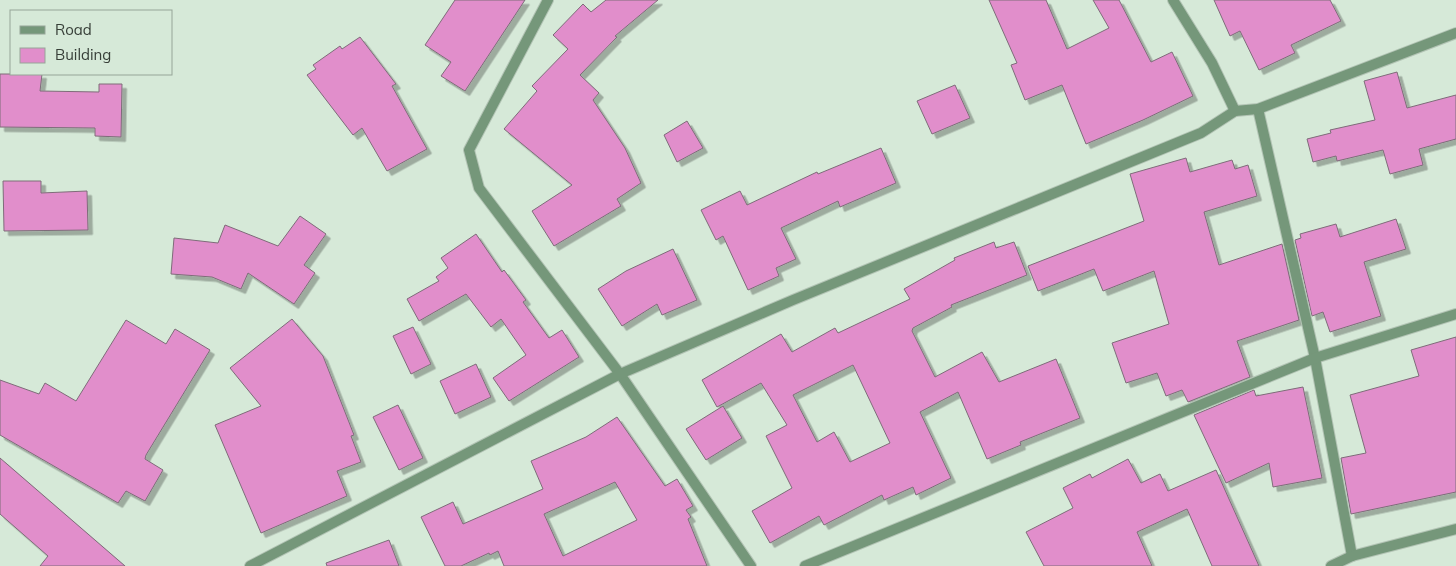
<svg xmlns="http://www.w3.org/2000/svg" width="1456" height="566" viewBox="0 0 1456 566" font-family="Mulish,sans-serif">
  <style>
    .building { fill: #e18ecb; stroke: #7e6c79; fill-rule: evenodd; filter: url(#shadow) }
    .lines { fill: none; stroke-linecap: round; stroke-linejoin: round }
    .minor-casing { stroke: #b3c4b5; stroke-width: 12 }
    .minor { stroke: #75977a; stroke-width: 10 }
  </style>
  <defs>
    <filter id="shadow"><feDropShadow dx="4.5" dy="4.5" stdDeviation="0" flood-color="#0004"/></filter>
  </defs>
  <rect width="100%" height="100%" fill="#d6e9d8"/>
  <g class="building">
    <path d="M455,0H525L465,91L441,76L451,62L425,45Z"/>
    <path d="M606,0H658L615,36L617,37L580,75L599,93L593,100L625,148L641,183L617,199L621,206L554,246L532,211L572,185L504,129L537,91L532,86L568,49L553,35L583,4L591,12Z"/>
    <path d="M989,0H1046L1067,49L1109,28L1093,0H1119L1151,62L1172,52L1193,96L1143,120L1086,144L1062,85L1025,100L1011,65L1017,63Z"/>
    <path d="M1214,0H1330L1341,21L1291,45L1295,53L1259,70L1240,31L1230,36Z"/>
    <path d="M360,37L396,84L392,86L427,149L387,171L362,128L353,135L307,75L316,69L313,65L340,46L342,49Z"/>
    <path d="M1397,72L1407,108L1456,95V139L1419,149L1423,165L1390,174L1383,150L1337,161L1336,156L1313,162L1307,139L1331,133L1330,130L1375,120L1364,81Z"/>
    <path d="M0,74H42L40,91L99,92V84H122L121,137L95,136V128L0,127Z"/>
    <path d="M955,85L970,118L932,134L917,101Z"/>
    <path d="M687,121L703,148L677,162L664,135Z"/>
    <path d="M881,148L896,183L840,207L838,201L781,228L796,259L776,268L779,276L748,290L723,236L716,240L701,210L740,191L747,205L817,172L818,174Z"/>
    <path d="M1186,158L1190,172L1232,160L1235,169L1248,165L1257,196L1204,212L1219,265L1282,244L1299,320L1237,341L1250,377L1188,402L1182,390L1166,396L1157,373L1126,383L1112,343L1169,324L1154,271L1103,291L1094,269L1038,291L1028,266L1144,221L1130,174Z"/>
    <path d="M3,181H41V193L87,191L88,230L4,231Z"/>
    <path d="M300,216L326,234L304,265L315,273L294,304L248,273L241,289L212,277L171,274L174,238L218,243L225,225L278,246Z"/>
    <path d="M1396,219L1406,249L1364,262L1381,316L1330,332L1323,312L1312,316L1295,240L1301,238L1300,234L1336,224L1340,237Z"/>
    <path d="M476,234L502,272L504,270L526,300L523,302L549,338L562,330L579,357L509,401L493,378L526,355L501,319L491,327L466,294L419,321L407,299L439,281L436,277L448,268L441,258Z"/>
    <path d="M994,242L996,248L1014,242L1027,275L951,305L952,307L913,328L912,331L935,377L982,352L999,382L1056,359L1080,418L1020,442L1021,445L987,459L958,392L920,412L951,478L916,495L913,487L884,500L882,495L824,525L819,516L770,543L752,511L792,488L766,436L787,425L761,383L717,407L702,380L781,334L792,352L835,328L838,333L910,299L904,289L955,260L954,258ZM853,365L890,443L850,462L834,432L817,442L793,395Z"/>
    <path d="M673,249L697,300L662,315L657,304L622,326L598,289L626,271Z"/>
    <path d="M292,319L323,356L354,435L351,436L361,462L337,471L347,496L261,533L215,425L261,406L230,368Z"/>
    <path d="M126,320L166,344L175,329L210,350L146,455L145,459L163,470L145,501L126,491L118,503L0,435V380L39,394L45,383L76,401Z"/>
    <path d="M413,327L431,364L411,374L393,336Z"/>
    <path d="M1456,337V492L1351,514L1341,458L1366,453L1350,395L1419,376L1411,350Z"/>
    <path d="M476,364L491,397L455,414L440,381Z"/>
    <path d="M1303,387L1322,478L1273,487L1269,463L1226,483L1194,415L1254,390L1256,396Z"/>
    <path d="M398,405L423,458L399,470L373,417Z"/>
    <path d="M723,406L742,438L706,460L686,429Z"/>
    <path d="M617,417L665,486L677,479L693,506L686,510L691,517L688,519L707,566H504L498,551L490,555L489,553L461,566H445L421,517L453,502L463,524L543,489L531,461L586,437ZM615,482L637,520L563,556L544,514Z"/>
    <path d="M0,458L125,566H40L48,556L0,514Z"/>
    <path d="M1128,459L1141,483L1160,474L1168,491L1216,470L1259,566H1212L1187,509L1137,532L1152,566H1044L1026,532L1073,508L1063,488L1090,474L1092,478Z"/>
    <path d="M389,540L399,566H327L326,563Z"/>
  </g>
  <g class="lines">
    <g class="minor-casing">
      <g id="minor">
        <path d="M548,0L469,150L479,188L620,374L751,566"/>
        <path d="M1173,0L1212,63L1235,111"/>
        <path d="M1258,109L1315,358L1352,556"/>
        <path d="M250,566L620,374L793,300L1201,133L1235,111L1258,109L1456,33"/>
        <path d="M805,566L1315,358L1456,314"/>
        <path d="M1331,566L1352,556L1456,529"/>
      </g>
    </g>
    <use href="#minor" class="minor"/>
  </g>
  <rect x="10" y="10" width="162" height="65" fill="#d6e9d8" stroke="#96a598"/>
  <rect x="20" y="26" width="25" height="8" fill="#75977a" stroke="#96a598"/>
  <text x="55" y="35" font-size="15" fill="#373f38">Road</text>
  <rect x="20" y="48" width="25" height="15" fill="#e18ecb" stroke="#96a598"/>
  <text x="55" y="60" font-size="15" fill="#373f38">Building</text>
</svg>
